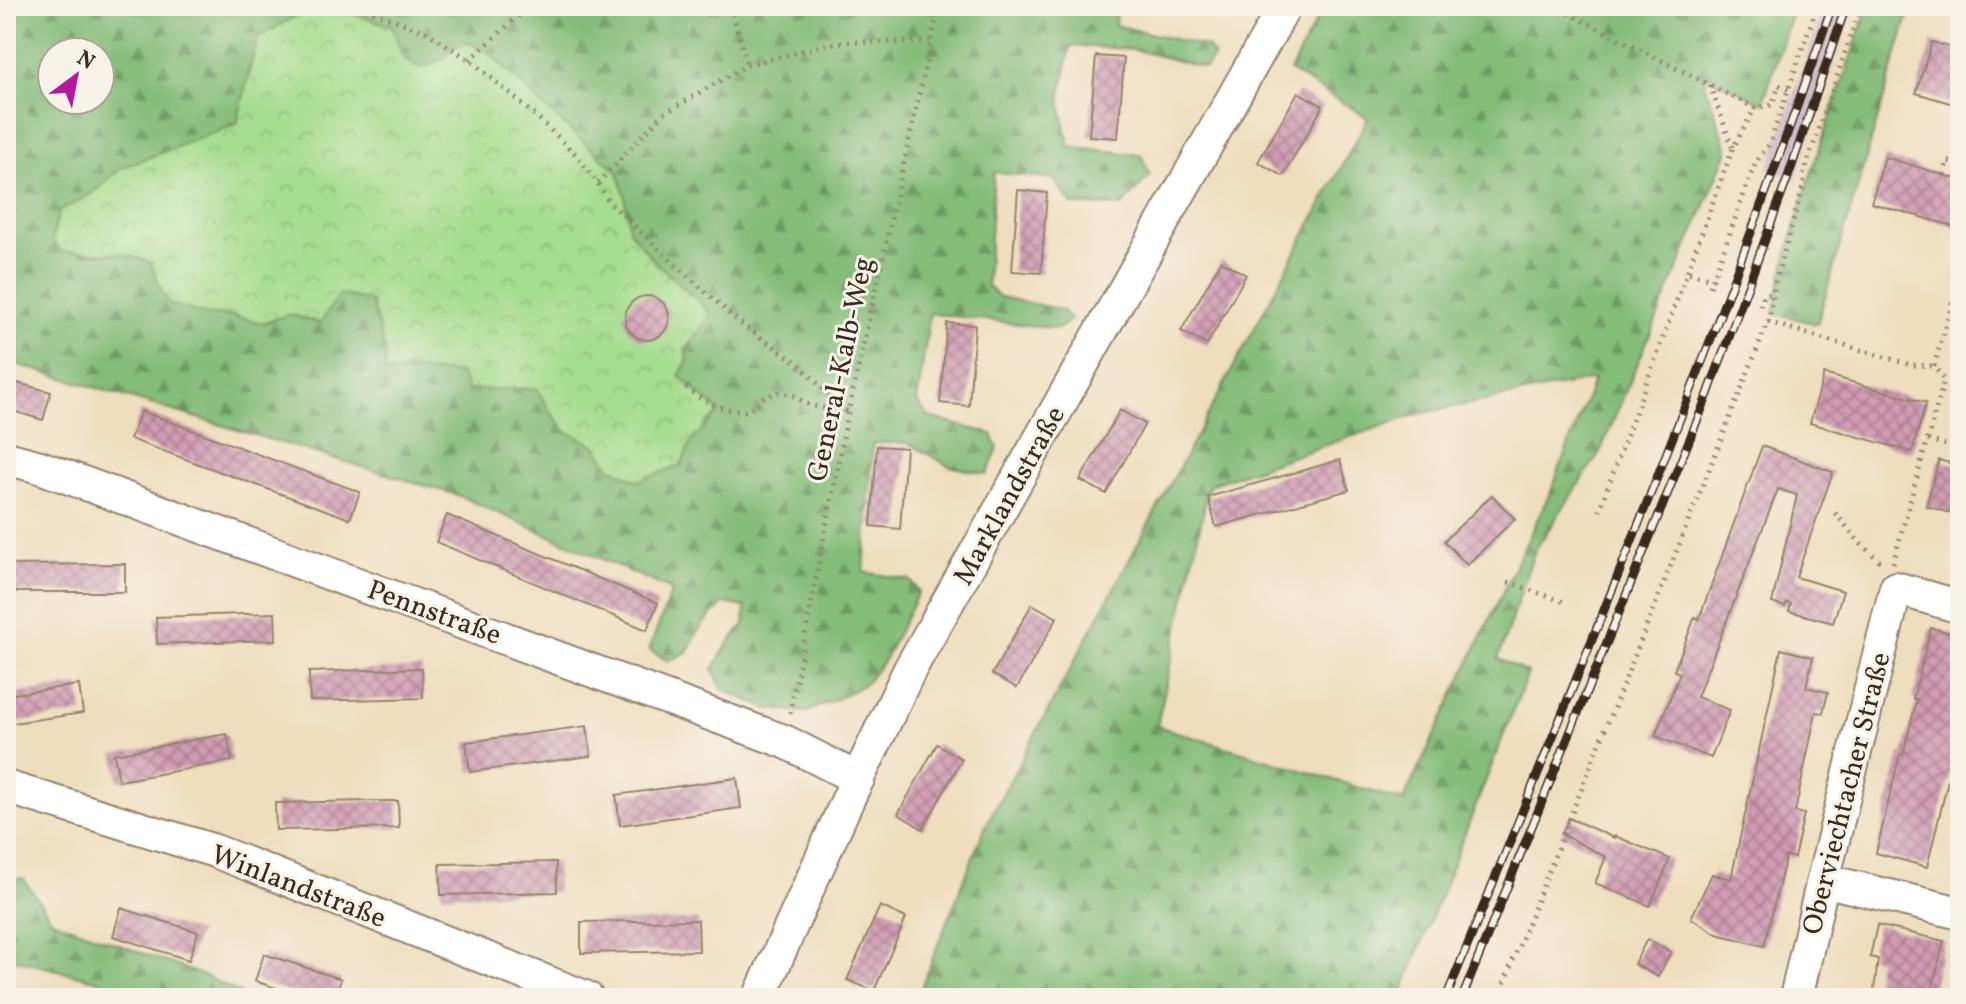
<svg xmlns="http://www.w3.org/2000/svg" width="1966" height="1004" viewBox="0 0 1966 1004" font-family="Vollkorn,serif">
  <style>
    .railway { fill: #d1bdca }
    .forest { fill: url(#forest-firs); stroke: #60734c; stroke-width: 2; fill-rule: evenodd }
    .park { fill: url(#park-crowns); stroke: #708456; stroke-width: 2 }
    .building { fill: url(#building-cross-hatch) }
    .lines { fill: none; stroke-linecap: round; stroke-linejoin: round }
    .minor-casing { stroke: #95846e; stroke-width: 36 }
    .path { stroke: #95846e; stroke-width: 5; stroke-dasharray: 2 6; stroke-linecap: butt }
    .minor { stroke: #fff; stroke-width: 32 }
    .rail-casing { stroke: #3b2a1e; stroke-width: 9 }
    .rail { stroke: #f7f3e8; stroke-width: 6; stroke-dasharray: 18; stroke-linecap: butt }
    .labels { text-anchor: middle; stroke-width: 6; stroke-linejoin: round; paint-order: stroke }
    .street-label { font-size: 28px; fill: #3b2a1e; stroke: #f7f3e8 }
  </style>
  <defs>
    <pattern id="forest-firs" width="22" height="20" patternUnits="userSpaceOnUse" patternTransform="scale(2)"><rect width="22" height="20" fill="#84bc79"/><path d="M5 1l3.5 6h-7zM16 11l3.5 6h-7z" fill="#6d9963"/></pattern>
    <pattern id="park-crowns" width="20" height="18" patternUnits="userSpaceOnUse" patternTransform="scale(2)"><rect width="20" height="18" fill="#a5dd8e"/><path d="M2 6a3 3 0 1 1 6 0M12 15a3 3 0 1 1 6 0" fill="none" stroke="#8fbe7a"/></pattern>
    <pattern id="building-cross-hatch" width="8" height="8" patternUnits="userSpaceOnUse" patternTransform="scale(2)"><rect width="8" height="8" fill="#d09bb3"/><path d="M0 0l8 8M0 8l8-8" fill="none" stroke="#aa7f91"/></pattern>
  </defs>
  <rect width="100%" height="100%" fill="#f7f3e8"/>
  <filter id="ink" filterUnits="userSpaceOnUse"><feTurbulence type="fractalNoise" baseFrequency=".0125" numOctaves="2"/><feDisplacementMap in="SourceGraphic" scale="16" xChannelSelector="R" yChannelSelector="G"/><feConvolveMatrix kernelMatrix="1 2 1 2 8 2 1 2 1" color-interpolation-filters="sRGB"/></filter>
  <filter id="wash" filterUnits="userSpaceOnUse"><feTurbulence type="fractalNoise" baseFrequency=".006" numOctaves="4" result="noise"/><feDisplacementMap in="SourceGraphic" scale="32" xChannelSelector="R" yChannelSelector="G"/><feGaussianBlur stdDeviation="1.8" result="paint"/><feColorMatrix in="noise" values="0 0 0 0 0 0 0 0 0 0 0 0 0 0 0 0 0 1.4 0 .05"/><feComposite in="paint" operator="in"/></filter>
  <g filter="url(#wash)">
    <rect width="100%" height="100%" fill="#efdebe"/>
    <path class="railway" d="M1824,6H1853L1795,180L1768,169Z"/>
    <g class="forest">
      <path d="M6,6H1116L1115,25L1207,47L1214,56L1205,68L1132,49L1070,46L1060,100L1069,146L1141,155L1150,175L1122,206L1072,205L1054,179L994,172L987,286L1000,297L1062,310L1071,320L1058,329L930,313L917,402L929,417L992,434L998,449L987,474L949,466L908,443H873L864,572L910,580L919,591L886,657L866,683L845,695L807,712L768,709L722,689L713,669L728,644L744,625L745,607L724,603L702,625L687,652L669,661L649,650L672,590L460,496L6,361ZM258,38L403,58L421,68L444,59L485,49L543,106L625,196L628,229L654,261L711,314L685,351L687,361L679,376L719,412L692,440L681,465L610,467L596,446L566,430L549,410L538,388L467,390L461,373L409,370L386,373L385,350L372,301L339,294L319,323L289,314L264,323L233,316L204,314L162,292L151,262L124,254L79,253L59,212L93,193L121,168L237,124ZM52,52H100V100H52Z"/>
      <path d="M1324,6H1794L1763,103L1702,74L1728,151L1600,452L1535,550L1498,659L1528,673L1400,998H917L985,827L1368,118L1290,71ZM1594,379L1551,491L1403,801L1157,726L1209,485L1418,414Z"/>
      <path d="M1868,6H1911L1817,324L1774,313C1794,209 1835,107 1868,6Z"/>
      <path d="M23,878L52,920L207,977L249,998H142V992L6,957V880Z"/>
    </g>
    <path class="park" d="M331,8L392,26L403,58L421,68L444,59L451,47L468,43L485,49L543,106L618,172L625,196L629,230L654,261L712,314L685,350L687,361L679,376L719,412L692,440L681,465L638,481L610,467L596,446L566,431L549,410L537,388L467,390L461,373L409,370L386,373L385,350L371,301L340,294L320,323L289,314L264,323L233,316L204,314L170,304L162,292L151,262L124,254L61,251L52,239L59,212L93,193L121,168L237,124L257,38L296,16Z"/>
    <g id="blocks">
      <g class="building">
        <path d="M1932,42L1960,50V106L1916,93Z"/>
        <path d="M1096,56L1124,58L1118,138L1089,136Z"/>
        <path d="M1298,92L1323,106L1283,176L1258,162Z"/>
        <path d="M1885,157L1960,180V228L1871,203Z"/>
        <path d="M1018,190L1047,193L1041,273L1012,271Z"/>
        <path d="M1221,261L1246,275L1207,345L1181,331Z"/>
        <circle cx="647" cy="318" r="22"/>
        <path d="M947,323L975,325L969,406L940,403Z"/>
        <path d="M1824,374L1926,403L1912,452L1810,423Z"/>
        <path d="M6,380L51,392L43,420L6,409Z"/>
        <path d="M1120,410L1145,424L1106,494L1080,480Z"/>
        <path d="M141,411L360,492L350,519L130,439Z"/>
        <path d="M877,446L906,448L900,529L871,526Z"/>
        <path d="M1762,446L1833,472L1796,577L1843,591L1833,623L1789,611L1791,604L1787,603L1785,607L1772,603L1797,495L1778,489L1697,697L1730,710L1711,758L1655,736L1680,673L1674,671L1695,617L1699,619Z"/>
        <path d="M1340,460L1349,490L1216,527L1208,497Z"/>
        <path d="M1939,460L1960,466V516L1926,506Z"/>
        <path d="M1492,495L1515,519L1467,565L1444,541Z"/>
        <path d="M447,515L658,603L647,630L436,542Z"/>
        <path d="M125,564V592H6V565Z"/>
        <path d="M1032,604L1057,618L1017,688L992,674Z"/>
        <path d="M275,613L276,640L157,644L156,617Z"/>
        <path d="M1931,628L1960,635V731L1927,867L1876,853L1900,754L1903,755L1917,699H1913Z"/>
        <path d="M1781,649L1813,657L1806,687L1828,692L1823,713L1816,712L1795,812L1804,814L1794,858L1786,856L1764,946L1717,934L1691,918L1712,874L1731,879Z"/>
        <path d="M422,668L423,698L310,701L309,672Z"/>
        <path d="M79,685L83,713L6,724V695Z"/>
        <path d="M587,726L591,756L470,772L466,742Z"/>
        <path d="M227,734L232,761L119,781L114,754Z"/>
        <path d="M937,744L962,759L923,829L898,814Z"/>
        <path d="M737,778L741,808L620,825L616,795Z"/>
        <path d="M371,801H398L399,828L276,830L275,803Z"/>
        <path d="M1569,818L1614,838L1615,836L1670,859L1650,906L1595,883L1606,857L1561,834Z"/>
        <path d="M556,862L557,892L441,895L440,864Z"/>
        <path d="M880,906L906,918L874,991L847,980Z"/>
        <path d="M121,908L198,932L189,960L113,936Z"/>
        <path d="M698,920L699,951L581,953V922Z"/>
        <path d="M1877,925L1944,941L1930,998H1873L1878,959L1870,957Z"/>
        <path d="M1647,939L1671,952L1658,977L1634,964Z"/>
        <path d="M264,954L341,979L335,998H306L255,981Z"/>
      </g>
    </g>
  </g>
  <g filter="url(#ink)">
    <use href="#blocks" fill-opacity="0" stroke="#95846e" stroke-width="2"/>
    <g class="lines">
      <g class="minor-casing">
        <g id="minor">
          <path d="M6,458L40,467L786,742L858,779"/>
          <path d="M6,787L215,851L587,998"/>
          <path d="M1823,880L1960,913"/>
          <path d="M759,998L848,799L910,669L1285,6"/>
          <path d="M1796,998L1823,880L1896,588L1960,607"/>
        </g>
      </g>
      <g class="path">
        <path d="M358,6L426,32L470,60L536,116L575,154L598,183L610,203L678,267L739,322L796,362L848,413"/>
        <path d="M731,6L747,65"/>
        <path d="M1554,6L1755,108L1772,105L1779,85L1794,92"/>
        <path d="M470,60L529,6"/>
        <path d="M1710,85L1732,147"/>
        <path d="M1944,175L1947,161L1960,164"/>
        <path d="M598,183L663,114L747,65L838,42H931"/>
        <path d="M1689,273L1713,279"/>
        <path d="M1710,287L1755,164L1770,143L1817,6"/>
        <path d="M1760,306L1765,293L1773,295"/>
        <path d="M1768,322L1911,365L1934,366"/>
        <path d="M1934,366L1953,300L1960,298"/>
        <path d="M686,387C705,404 724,411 749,411L764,397L779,392L793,395L809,405L847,413"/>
        <path d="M1928,440L1960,449"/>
        <path d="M1599,511L1733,148L1755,108"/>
        <path d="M1835,513L1861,544L1883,564"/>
        <path d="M1893,563L1944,380L1934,366"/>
        <path d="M1508,582L1567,603"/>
        <path d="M790,713L848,413L939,6"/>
        <path d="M1498,998L1768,322L1775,283L1804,184L1803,176L1861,6"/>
      </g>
      <use href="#minor" class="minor"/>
      <g class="rail-casing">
        <g id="rail">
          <path d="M1446,998C1580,670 1717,342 1832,6"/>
          <path d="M1462,998L1708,394L1787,180L1846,6"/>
        </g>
      </g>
      <use href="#rail" class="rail"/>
    </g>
  </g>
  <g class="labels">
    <g class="street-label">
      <text transform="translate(839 369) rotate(-78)" y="10">General-Kalb-Weg</text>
      <text transform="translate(1008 495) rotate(-61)" y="10">Marklandstraße</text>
      <text transform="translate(435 611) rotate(20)" y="10">Pennstraße</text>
      <text transform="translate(1845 793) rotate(-76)" y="10">Oberviechtacher Straße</text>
      <text transform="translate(299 885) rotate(21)" y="10">Winlandstraße</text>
    </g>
  </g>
  <rect width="1966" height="1004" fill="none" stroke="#f7f3e8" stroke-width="32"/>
  <g transform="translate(76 76) rotate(32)"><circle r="38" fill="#f7f3e8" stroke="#aca397" stroke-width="2"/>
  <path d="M0-6L14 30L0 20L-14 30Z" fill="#b5179e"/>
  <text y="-12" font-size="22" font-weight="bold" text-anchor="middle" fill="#3b2a1e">N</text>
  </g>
</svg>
